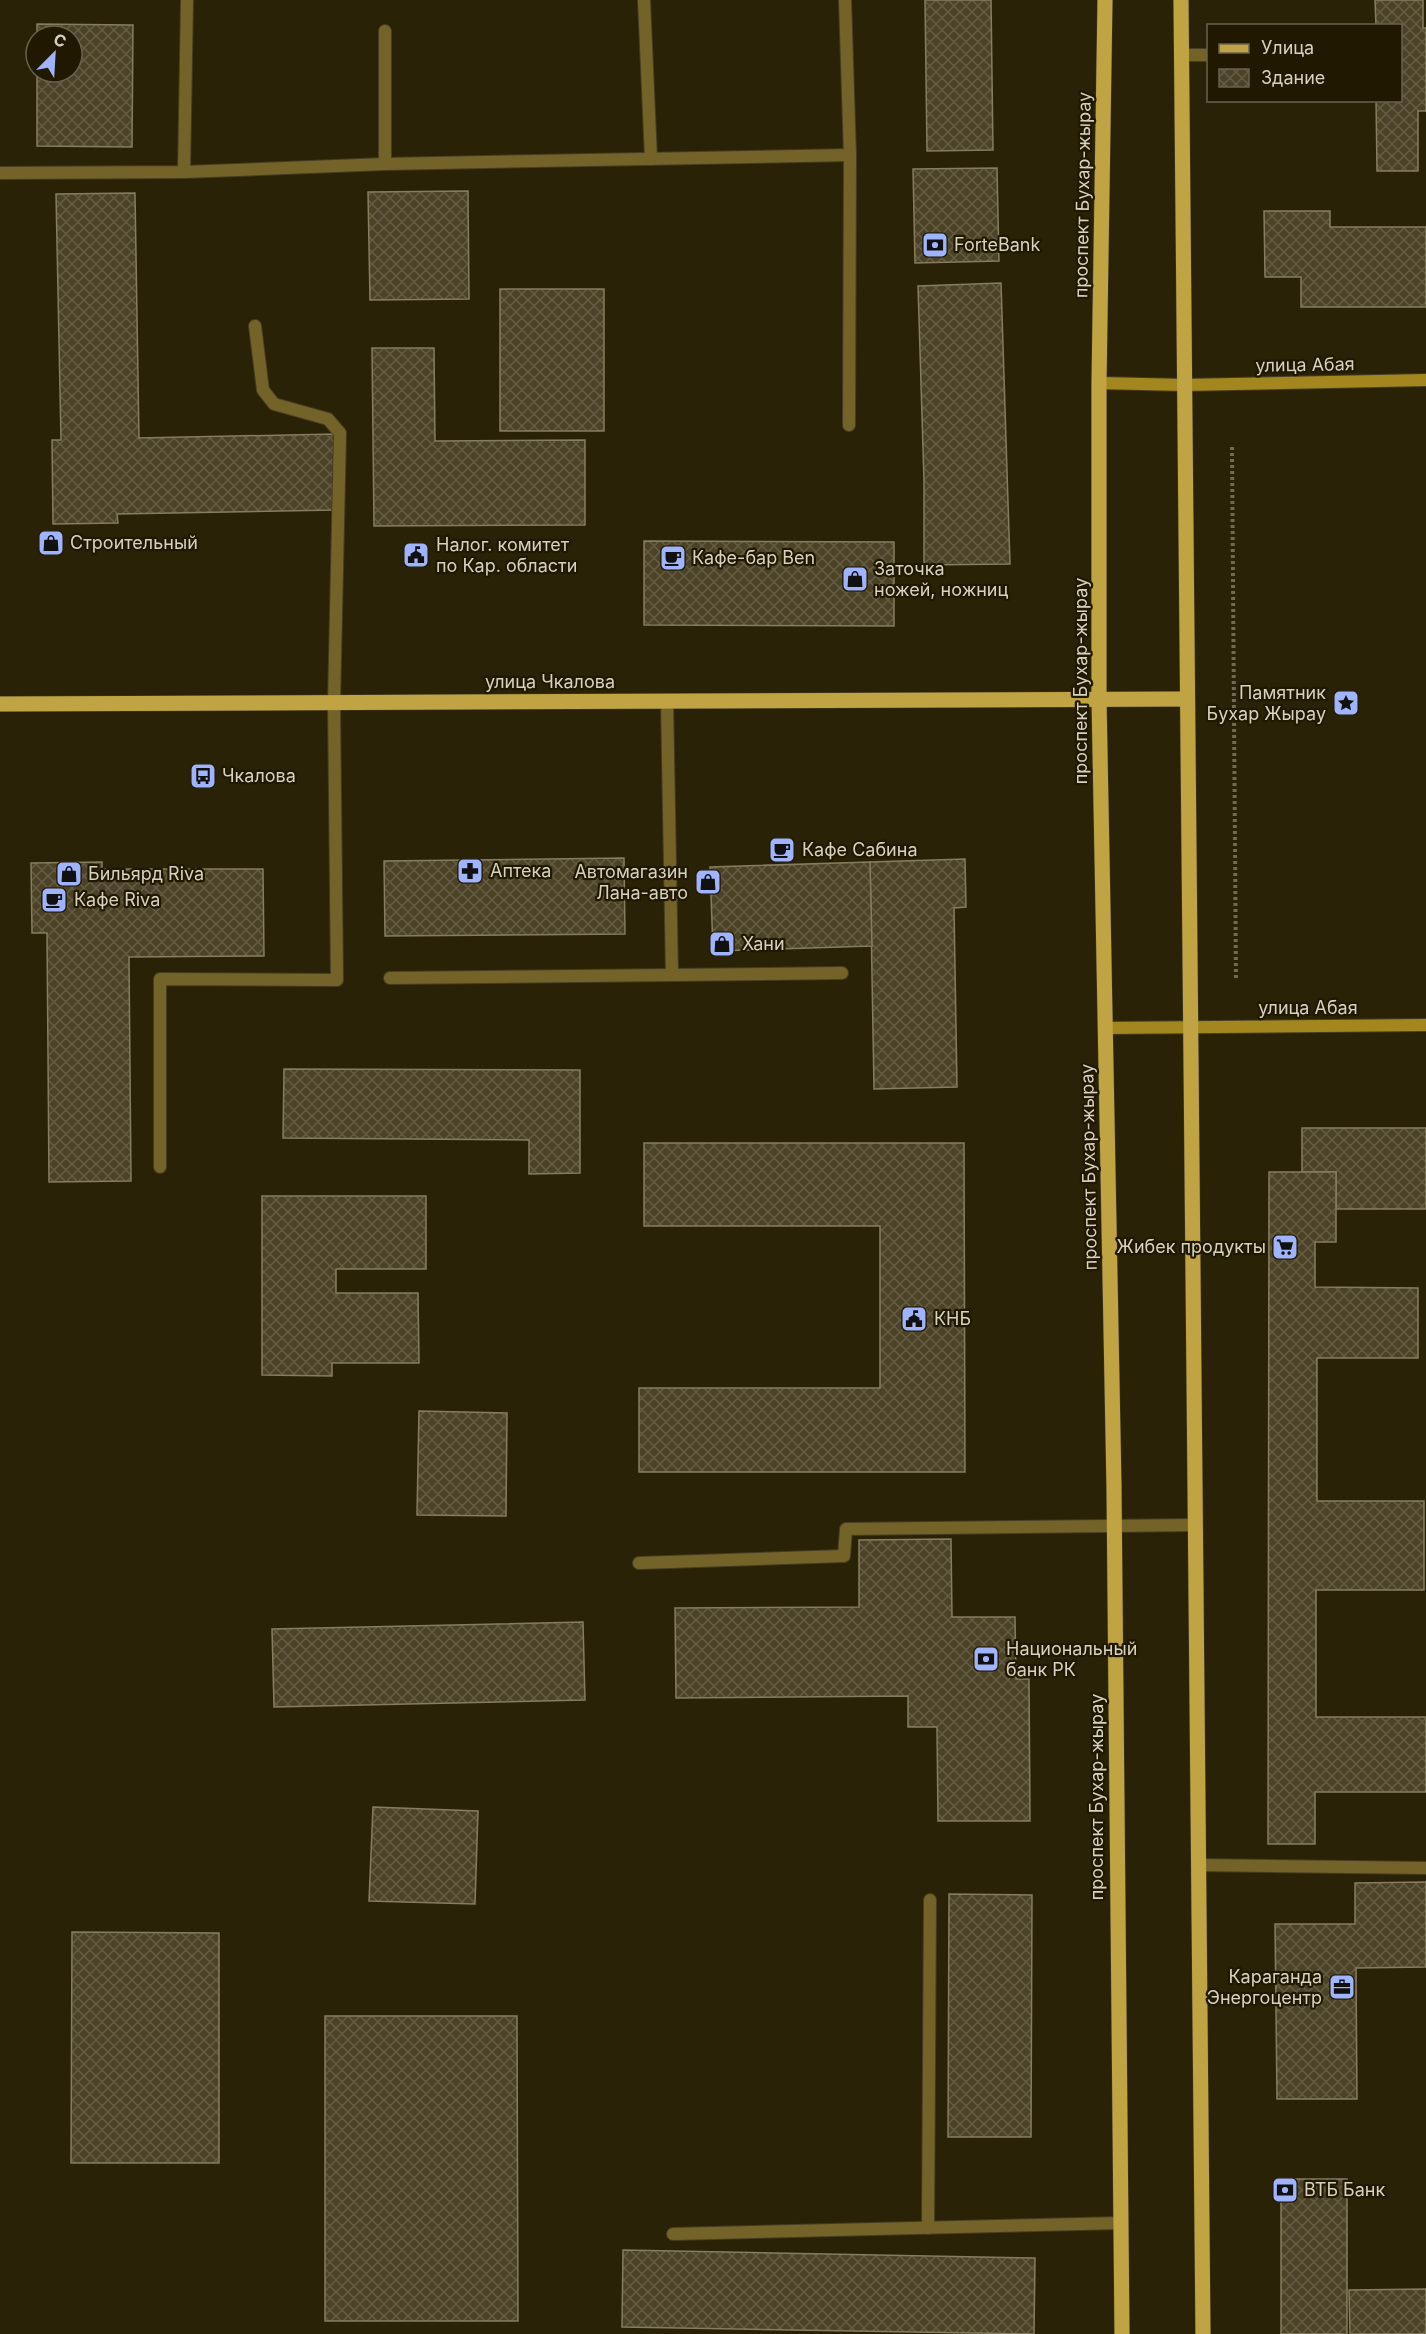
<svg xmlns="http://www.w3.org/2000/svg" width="1426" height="2334" viewBox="0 0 1426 2334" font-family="Inter,sans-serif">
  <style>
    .building { fill: url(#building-cross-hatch); stroke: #867d5f; stroke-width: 1.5 }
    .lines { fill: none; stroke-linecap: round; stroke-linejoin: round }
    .service-casing { stroke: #463e24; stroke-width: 14 }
    .secondary-casing { stroke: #463e24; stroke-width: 14 }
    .primary-casing { stroke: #463e24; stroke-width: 16 }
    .path { stroke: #726b54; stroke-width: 4; stroke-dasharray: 3 3; stroke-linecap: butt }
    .service { stroke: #746329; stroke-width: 12 }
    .secondary { stroke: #a3861e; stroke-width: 12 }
    .primary { stroke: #c0a342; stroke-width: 15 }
    .labels { text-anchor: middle; stroke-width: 4.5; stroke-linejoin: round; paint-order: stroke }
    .street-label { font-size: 18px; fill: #d6d1c1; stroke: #211800 }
    .poi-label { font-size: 18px; fill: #d6d1c1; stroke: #211800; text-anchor: start }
  </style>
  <defs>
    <pattern id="building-cross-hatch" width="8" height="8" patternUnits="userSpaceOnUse" patternTransform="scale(1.5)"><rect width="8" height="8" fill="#4c4327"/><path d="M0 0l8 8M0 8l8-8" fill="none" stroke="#655d45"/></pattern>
  </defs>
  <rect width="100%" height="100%" fill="#2a2206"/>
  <g class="building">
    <path d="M925,0H991L993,150L927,151Z"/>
    <path d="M1375,0H1423V28H1426V111H1418V171H1377L1376,100H1400V26H1376Z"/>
    <path d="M37,24L133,25L132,147L37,146V72H72V36H37Z"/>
    <path d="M997,168L999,261L915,263L913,169Z"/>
    <path d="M468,191L469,299L370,300L368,192Z"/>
    <path d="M135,193L139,438L334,434L335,510L117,514L118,523L53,524L52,440H61L56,194Z"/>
    <path d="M1264,211H1330V227H1426V307H1301V277H1265Z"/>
    <path d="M1001,283L1010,564L924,565V481L918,286Z"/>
    <rect x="500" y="289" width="104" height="142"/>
    <path d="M372,348H434L435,441L585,440V525L374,526Z"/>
    <path d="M644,541L894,542V626L644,625Z"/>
    <path d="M624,858L625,934L385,936L384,861Z"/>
    <path d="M965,859L966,907L954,908L957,1087L874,1089L870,862Z"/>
    <path d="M102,862V869H263L264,956L129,957L131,1181L49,1182L47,933H32L31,863Z"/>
    <path d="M870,862L872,946L713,951L710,867Z"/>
    <path d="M284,1069L580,1070V1173L529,1174V1140L283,1138Z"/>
    <path d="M1302,1128H1426V1209H1336V1172H1302Z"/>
    <path d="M644,1143H964L965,1472H639V1388H880V1226H644Z"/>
    <path d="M1269,1172H1336V1242H1315V1287L1418,1288V1358H1317V1501H1424V1590H1316V1717H1426V1792H1315V1844H1268Z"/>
    <path d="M262,1196H426V1269H336V1293H418L419,1363H332V1376L262,1375Z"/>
    <path d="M419,1411L507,1413L506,1516L417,1515Z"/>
    <path d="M951,1539L952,1617H1015L1016,1679H1029L1030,1821H938L937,1727H908V1696L676,1698L675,1608L859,1607V1540Z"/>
    <path d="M583,1622L585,1700L274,1707L272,1629Z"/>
    <path d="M373,1807L478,1811L475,1904L369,1901Z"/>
    <path d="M1426,1882V1967L1356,1968L1357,2099H1277L1275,1924H1355V1883Z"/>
    <path d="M949,1894L1032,1895L1031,2137H948Z"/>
    <path d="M72,1932L219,1933V2163H71Z"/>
    <path d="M325,2016H517L518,2321H325Z"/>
    <rect x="1281" y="2179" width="66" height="155"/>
    <path d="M623,2250L1035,2258L1034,2334L622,2327Z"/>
    <path d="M1426,2289V2334H1350L1349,2290Z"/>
  </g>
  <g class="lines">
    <g class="service-casing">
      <g id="service">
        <path d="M644,0L651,159"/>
        <path d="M845,0L850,155L849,425"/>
        <path d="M385,31V164"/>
        <path d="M1181,55H1208"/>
        <path d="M184,172L385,164L850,155"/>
        <path d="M0,173L184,172L187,0"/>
        <path d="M667,700L672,975L842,973"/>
        <path d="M390,978L672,975"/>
        <path d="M160,1167V979L337,980L334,703L340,433L328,419L274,404L263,390L255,326"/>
        <path d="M639,1563L844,1556L846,1529L1195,1525"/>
        <path d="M1198,1865L1426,1868"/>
        <path d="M928,2228L930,1900"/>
        <path d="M673,2234L1121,2223"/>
      </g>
    </g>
    <g class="secondary-casing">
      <g id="secondary">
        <path d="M1099,383L1184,385L1426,380"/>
        <path d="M1105,1028L1426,1025"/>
      </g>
    </g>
    <g class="primary-casing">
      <g id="primary">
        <path d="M1105,0L1099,383V699L1114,1487L1122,2334"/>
        <path d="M1181,0L1203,2334"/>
        <path d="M0,704L1187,699"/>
      </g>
    </g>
    <path class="path" d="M1232,447L1236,979"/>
    <use href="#service" class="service"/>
    <use href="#secondary" class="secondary"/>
    <use href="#primary" class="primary"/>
  </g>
  <defs>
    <g id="bank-square" transform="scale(1.35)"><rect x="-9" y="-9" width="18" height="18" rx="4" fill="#a0b3fd" stroke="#211800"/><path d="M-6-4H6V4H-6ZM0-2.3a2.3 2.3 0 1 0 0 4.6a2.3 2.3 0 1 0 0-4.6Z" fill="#111"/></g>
    <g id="shop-square" transform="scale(1.35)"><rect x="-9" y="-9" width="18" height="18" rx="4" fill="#a0b3fd" stroke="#211800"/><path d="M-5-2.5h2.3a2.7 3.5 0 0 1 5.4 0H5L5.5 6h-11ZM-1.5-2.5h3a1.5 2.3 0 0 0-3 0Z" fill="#111"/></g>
    <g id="civic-square" transform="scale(1.35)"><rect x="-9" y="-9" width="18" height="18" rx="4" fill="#a0b3fd" stroke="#211800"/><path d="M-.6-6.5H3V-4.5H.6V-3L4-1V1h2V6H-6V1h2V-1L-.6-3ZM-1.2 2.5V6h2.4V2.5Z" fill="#111"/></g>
    <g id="cafe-square" transform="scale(1.35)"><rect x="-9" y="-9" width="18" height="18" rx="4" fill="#a0b3fd" stroke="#211800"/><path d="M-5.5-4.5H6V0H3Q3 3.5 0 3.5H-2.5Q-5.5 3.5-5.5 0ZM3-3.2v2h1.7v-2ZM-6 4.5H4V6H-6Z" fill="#111"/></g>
    <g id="sight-square" transform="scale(1.35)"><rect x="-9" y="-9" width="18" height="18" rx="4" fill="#a0b3fd" stroke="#211800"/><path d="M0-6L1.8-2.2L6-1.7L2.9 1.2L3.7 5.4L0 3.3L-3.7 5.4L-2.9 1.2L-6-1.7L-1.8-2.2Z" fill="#111"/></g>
    <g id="bus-square" transform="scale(1.35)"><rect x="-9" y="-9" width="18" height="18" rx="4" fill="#a0b3fd" stroke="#211800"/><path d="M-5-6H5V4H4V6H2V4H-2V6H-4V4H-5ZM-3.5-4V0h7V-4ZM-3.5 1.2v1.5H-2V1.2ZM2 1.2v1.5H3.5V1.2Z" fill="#111"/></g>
    <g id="pharmacy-square" transform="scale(1.35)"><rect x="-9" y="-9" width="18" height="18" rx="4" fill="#a0b3fd" stroke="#211800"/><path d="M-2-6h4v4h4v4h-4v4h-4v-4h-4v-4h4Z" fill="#111"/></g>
    <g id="supermarket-square" transform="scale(1.35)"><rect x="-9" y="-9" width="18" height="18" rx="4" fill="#a0b3fd" stroke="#211800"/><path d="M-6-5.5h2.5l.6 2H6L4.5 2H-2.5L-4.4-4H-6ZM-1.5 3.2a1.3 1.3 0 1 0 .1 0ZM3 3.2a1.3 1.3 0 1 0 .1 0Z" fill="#111"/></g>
    <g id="office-square" transform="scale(1.35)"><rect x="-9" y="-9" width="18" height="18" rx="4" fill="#a0b3fd" stroke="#211800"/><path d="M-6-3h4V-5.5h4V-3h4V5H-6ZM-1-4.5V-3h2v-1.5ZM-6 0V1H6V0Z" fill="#111"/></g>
  </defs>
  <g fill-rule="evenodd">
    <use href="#bank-square" x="935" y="245"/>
    <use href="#shop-square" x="51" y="543"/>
    <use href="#civic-square" x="416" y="555"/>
    <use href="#cafe-square" x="673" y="558"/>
    <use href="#shop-square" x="855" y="579"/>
    <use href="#sight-square" x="1346" y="703"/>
    <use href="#bus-square" x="203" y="776"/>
    <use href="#cafe-square" x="782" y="850"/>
    <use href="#pharmacy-square" x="470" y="871"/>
    <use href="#shop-square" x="69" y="874"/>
    <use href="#shop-square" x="708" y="882"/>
    <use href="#cafe-square" x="54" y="900"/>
    <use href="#shop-square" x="722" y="944"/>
    <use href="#supermarket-square" x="1285" y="1247"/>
    <use href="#civic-square" x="914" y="1319"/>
    <use href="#bank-square" x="986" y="1659"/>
    <use href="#office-square" x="1342" y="1987"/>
    <use href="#bank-square" x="1285" y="2190"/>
  </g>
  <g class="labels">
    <g class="street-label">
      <text transform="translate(1083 195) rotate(-89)" y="6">проспект Бухар-жырау</text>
      <text transform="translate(1305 365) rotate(-1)" y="6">улица Абая</text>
      <text transform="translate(1081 681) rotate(-90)" y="6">проспект Бухар-жырау</text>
      <text x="550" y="688">улица Чкалова</text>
      <text x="1308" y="1014">улица Абая</text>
      <text transform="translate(1089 1167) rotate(-91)" y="6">проспект Бухар-жырау</text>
      <text transform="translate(1097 1797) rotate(-90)" y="6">проспект Бухар-жырау</text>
    </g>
    <g class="poi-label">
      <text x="954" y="251">ForteBank</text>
      <text x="70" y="549">Строительный</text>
      <text x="436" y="551">Налог. комитет<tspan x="436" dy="21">по Кар. области</tspan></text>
      <text x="692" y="564">Кафе-бар Ben</text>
      <text x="874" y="575">Заточка<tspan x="874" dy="21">ножей, ножниц</tspan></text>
      <text x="1326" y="699" text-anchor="end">Памятник<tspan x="1326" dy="21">Бухар Жырау</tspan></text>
      <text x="222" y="782">Чкалова</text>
      <text x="802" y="856">Кафе Сабина</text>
      <text x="490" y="877">Аптека</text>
      <text x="688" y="878" text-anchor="end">Автомагазин<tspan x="688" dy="21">Лана-авто</tspan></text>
      <text x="88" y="880">Бильярд Riva</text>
      <text x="74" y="906">Кафе Riva</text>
      <text x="742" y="950">Хани</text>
      <text x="1266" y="1253" text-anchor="end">Жибек продукты</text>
      <text x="934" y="1325">КНБ</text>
      <text x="1006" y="1655">Национальный<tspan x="1006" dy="21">банк РК</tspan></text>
      <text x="1322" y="1983" text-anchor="end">Караганда<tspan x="1322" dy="21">Энергоцентр</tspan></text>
      <text x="1304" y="2196">ВТБ Банк</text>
    </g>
  </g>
  <rect x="1207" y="24" width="195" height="78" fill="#211800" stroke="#69624d" stroke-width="1.5"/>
  <rect x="1219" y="44" width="30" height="9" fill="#c0a342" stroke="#69624d" stroke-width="1.5"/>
  <text x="1261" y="54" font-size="18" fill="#d6d1c1">Улица</text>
  <rect x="1219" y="69" width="30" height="18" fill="url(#building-cross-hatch)" stroke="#69624d" stroke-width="1.5"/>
  <text x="1261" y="84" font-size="18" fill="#d6d1c1">Здание</text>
  <g transform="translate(54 54) rotate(24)"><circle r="28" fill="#211800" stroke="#69624d" stroke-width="1.5"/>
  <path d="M0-4.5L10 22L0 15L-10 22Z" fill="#a0b3fd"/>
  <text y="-9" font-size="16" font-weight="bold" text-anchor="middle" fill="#d6d1c1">С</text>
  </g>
</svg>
